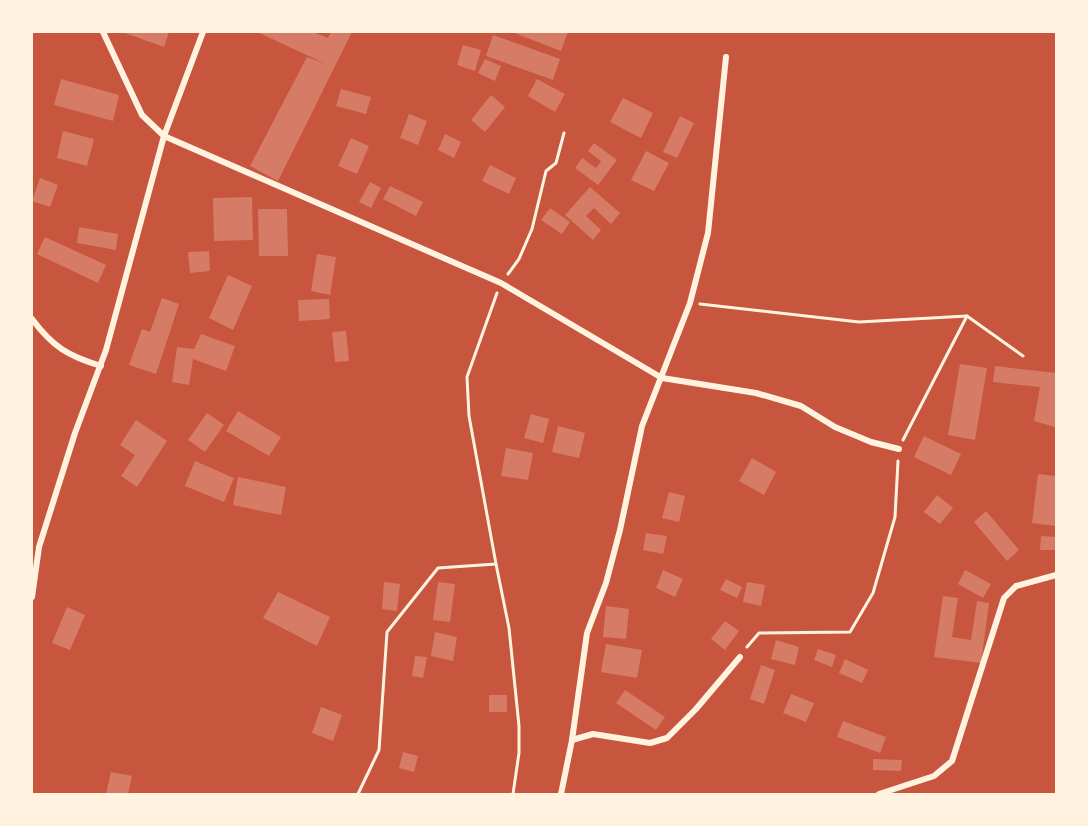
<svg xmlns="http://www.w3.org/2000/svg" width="1088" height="826" viewBox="0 0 1088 826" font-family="Arial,sans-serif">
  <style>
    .building { fill: #d67c66 }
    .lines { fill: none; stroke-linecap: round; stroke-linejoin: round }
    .path { stroke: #fff3e0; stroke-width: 3 }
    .minor { stroke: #fff3e0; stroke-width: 6 }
  </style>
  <rect width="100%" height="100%" fill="#c8553d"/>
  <g class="building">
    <path d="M122,32H169L164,47Z"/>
    <path d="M257,32H313L328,38L331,32H352L278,181L250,166L307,57L326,64Z"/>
    <path d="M512,32H568L561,51Z"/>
    <path d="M493,35L560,59L553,80L486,56Z"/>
    <path d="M463,45L481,50L475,71L457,65Z"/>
    <path d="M485,59L501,66L495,81L478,73Z"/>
    <path d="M61,79L119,95L113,121L54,105Z"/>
    <path d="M537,79L565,94L555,112L528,96Z"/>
    <path d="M341,89L371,97L366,114L336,106Z"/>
    <path d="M491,95L505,107L485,132L471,120Z"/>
    <path d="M623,98L653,113L641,138L610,122Z"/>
    <path d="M409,114L427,121L418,145L400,138Z"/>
    <path d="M680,116L694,123L677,158L663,152Z"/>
    <path d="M63,131L94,139L87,166L57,158Z"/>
    <path d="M445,134L461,142L454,158L438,150Z"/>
    <path d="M351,138L369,146L357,174L338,166Z"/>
    <path d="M594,143L617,160L598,185L575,168L582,158L596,168L601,161L588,151Z"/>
    <path d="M646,151L669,163L654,191L631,180Z"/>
    <path d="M490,165L516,178L509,194L482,181Z"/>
    <path d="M40,178L58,185L50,207L32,201Z"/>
    <path d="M370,182L381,188L371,208L359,202Z"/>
    <path d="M390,186L423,202L416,216L383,199Z"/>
    <path d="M590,187L620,213L611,224L594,208L586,216L601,230L593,240L565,215Z"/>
    <path d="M252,197L253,240L214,241L213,198Z"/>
    <path d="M550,208L570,222L562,234L541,220Z"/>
    <path d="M258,209H287L288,256H259Z"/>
    <path d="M79,227L118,234L116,250L77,243Z"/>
    <path d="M45,237L106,265L98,283L37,254Z"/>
    <path d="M209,251L210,271L190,273L188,252Z"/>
    <path d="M317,254L336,257L330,295L311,291Z"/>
    <path d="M228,275L252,286L233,330L209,318Z"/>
    <path d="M162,298L179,304L156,374L129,365L142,329L150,332Z"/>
    <path d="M329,299L330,319L299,321L298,300Z"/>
    <path d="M346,331L349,361L335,362L332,332Z"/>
    <path d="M201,334L235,346L226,371L193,359L189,385L172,382L177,347L194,349Z"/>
    <path d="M960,364L987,368L975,440L948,435Z"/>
    <path d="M995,366L1056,373L1055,427L1034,421L1040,387L993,382Z"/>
    <path d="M238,411L281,437L269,456L226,431Z"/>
    <path d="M207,413L224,425L205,452L188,440Z"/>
    <path d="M531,414L549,419L543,443L524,438Z"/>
    <path d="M136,420L167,441L137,487L121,476L135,455L120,445Z"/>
    <path d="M558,426L585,433L579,458L552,452Z"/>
    <path d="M924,436L961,454L951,475L914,457Z"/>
    <path d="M506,448L533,453L528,480L501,476Z"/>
    <path d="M752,458L776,472L764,495L739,481Z"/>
    <path d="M195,461L234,478L224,502L185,486Z"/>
    <path d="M1038,474L1056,476V526L1032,523Z"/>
    <path d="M238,477L286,487L281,515L233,505Z"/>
    <path d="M669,492L685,496L679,522L662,518Z"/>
    <path d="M937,495L953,508L940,524L924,512Z"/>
    <path d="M986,511L1019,550L1007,561L974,522Z"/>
    <path d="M646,533L667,536L663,554L643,550Z"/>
    <path d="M1041,536L1056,537V550H1040Z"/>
    <path d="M663,570L683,579L675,597L656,588Z"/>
    <path d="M965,570L991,584L983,598L958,584Z"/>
    <path d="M726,579L742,587L737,598L720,590Z"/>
    <path d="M384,582L400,584L397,611L382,609Z"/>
    <path d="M438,582L455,584L450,622L433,620Z"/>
    <path d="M747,582L765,585L761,606L743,602Z"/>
    <path d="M278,592L330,617L317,646L263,618Z"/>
    <path d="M943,596L958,598L952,637L971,640L977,601L989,603L981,663L934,657Z"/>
    <path d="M606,606L629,609L626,639L603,637Z"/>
    <path d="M67,607L85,615L70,650L52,643Z"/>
    <path d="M725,621L739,631L725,650L711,639Z"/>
    <path d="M435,632L457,637L453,661L431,656Z"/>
    <path d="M776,640L799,647L795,665L771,659Z"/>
    <path d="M606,644L642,650L637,678L601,672Z"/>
    <path d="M818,649L836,655L832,667L814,660Z"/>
    <path d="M415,656L427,657L423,678L412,676Z"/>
    <path d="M845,659L868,670L862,683L839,673Z"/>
    <path d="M761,665L775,670L764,704L750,699Z"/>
    <path d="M625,690L665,717L656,730L616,703Z"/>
    <path d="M791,694L814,703L806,722L783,713Z"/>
    <rect x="489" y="695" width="18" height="17"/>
    <path d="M321,707L342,715L333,741L312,733Z"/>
    <path d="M843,721L886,737L880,753L837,737Z"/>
    <path d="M403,752L418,756L414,772L399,768Z"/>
    <path d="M873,759L902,760L901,771L873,770Z"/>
    <path d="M111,772L132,776L128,794H106Z"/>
  </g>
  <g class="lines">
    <g class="path">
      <path d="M508,274L519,259L532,229L546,171L556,163L564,133"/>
      <path d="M700,304L859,322L967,316L1023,356"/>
      <path d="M903,440L967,316"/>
      <path d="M496,564L509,628L519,726V753L513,794"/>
      <path d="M747,647L759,633L850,632L873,593L895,517L898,461"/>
      <path d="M358,794L379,750L387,632L438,568L496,564L469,416L467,377L497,293"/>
    </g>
    <g class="minor">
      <path d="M103,32L142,115L164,136L501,283L662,378L756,393L801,406L835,427L871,442L899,449"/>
      <path d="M32,319C53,347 68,356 101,366"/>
      <path d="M32,597L39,547L75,433L106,350L164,136L203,32"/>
      <path d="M572,740L593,734L650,743L667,738L696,709L740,657"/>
      <path d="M561,794L572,740L587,633L606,583L620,530L642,426L690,303L708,233L726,57"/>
      <path d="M879,794L934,776L952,761L1004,598L1016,586L1056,575"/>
    </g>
  </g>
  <rect width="1088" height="826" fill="none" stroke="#fff3e0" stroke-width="66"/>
</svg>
